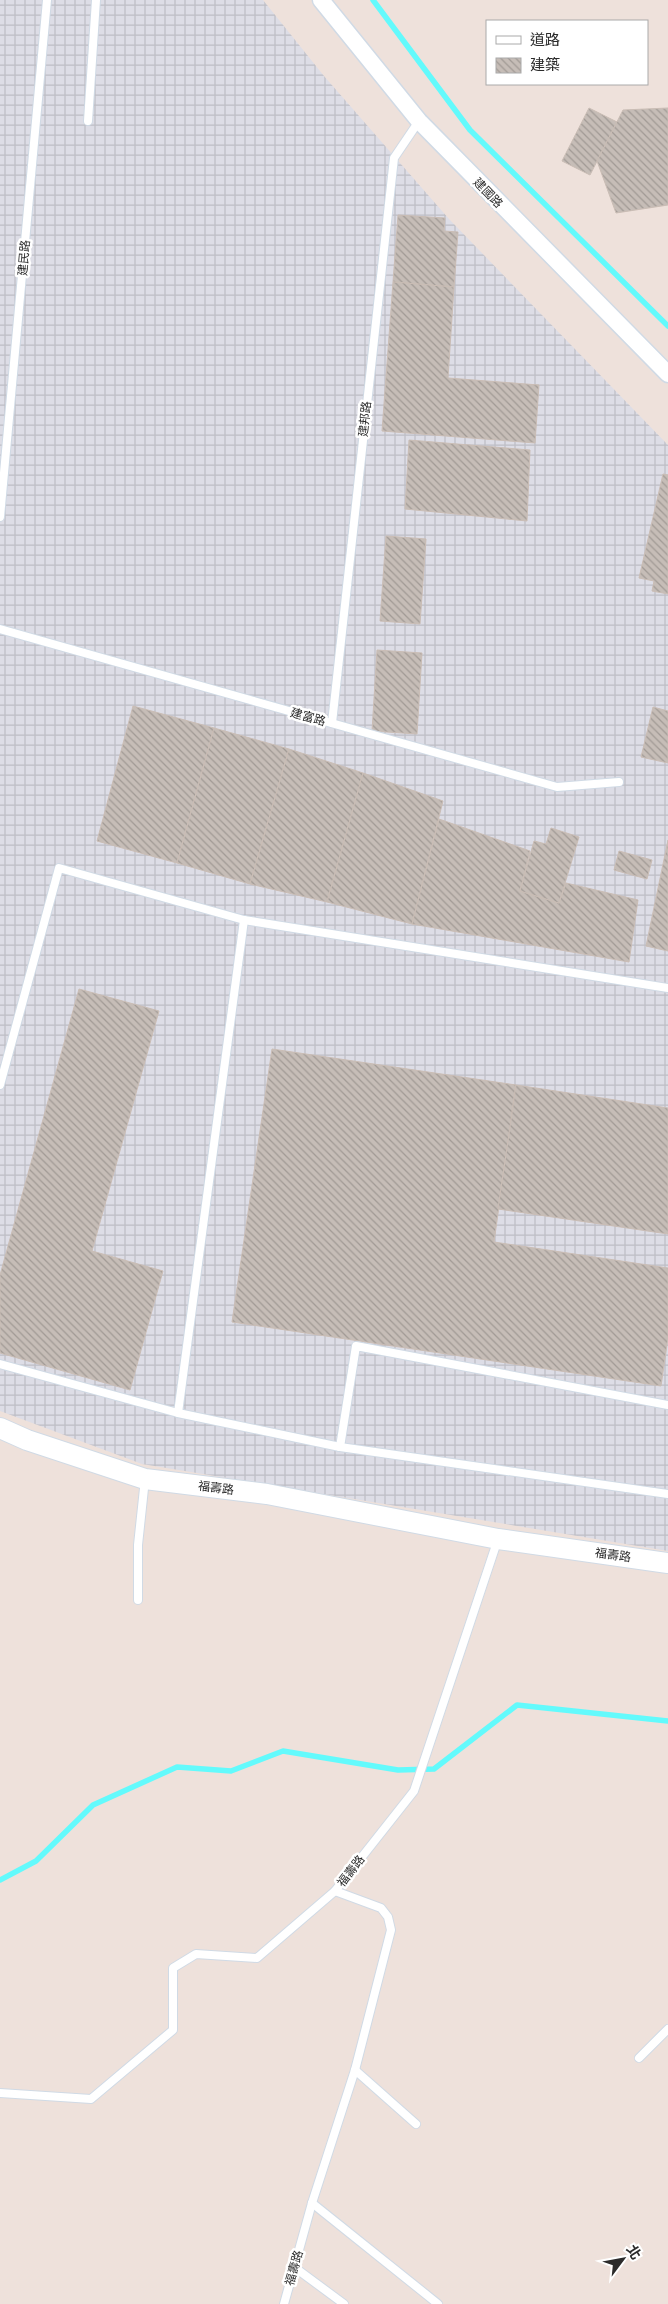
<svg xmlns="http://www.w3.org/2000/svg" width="668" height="2304" viewBox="0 0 668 2304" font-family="Rubik,'Noto Sans TC',sans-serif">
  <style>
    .industrial { fill: url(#industrial-grid) }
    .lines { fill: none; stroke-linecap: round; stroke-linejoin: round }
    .stream { stroke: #63fafc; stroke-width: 5.5 }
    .building { fill: url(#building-back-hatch); stroke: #cabdb5 }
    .service-casing { stroke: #d0dae5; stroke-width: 10 }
    .minor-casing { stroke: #d0dae5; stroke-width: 19 }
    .tertiary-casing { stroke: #d0dae5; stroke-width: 22 }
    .service { stroke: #fff; stroke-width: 8 }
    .minor { stroke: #fff; stroke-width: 16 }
    .tertiary { stroke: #fff; stroke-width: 20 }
    .labels { text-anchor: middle; stroke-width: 5; stroke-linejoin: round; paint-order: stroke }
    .street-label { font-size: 12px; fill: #2b2b2b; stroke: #fff }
  </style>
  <defs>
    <pattern id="industrial-grid" width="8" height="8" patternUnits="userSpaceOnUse" patternTransform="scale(1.25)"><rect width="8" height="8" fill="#dddde6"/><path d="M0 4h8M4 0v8" fill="none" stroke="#bebec5"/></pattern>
    <pattern id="building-back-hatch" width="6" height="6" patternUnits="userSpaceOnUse" patternTransform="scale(1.25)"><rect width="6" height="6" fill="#c6bdb7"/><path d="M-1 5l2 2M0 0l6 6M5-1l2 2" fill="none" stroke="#a19a95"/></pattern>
  </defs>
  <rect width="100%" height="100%" fill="#eee1db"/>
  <path class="industrial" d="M0,0H263L324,76L449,219L668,445V1551L142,1464L0,1411Z"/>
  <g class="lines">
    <g class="stream">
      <path d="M373,0L470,130L668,326"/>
      <path d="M0,1880L36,1861L93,1805L177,1767L231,1771L283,1751L398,1770L434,1769L517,1705L668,1721"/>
    </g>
  </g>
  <g class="building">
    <path d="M589,108L617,122L590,175L562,161Z"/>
    <path d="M668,108V205L616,213L597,161L623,110Z"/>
    <path d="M398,215L445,218L444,231L458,232L454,287L393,282Z"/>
    <path d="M393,282L454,287L448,378L539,385L535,443L382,431Z"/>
    <path d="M409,440L530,450L527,521L405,509Z"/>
    <path d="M663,474L668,475V594L652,591L654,581L639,578Z"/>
    <path d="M386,536L426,539L420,624L380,621Z"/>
    <path d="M377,650L422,653L417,734L372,731Z"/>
    <path d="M133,706L214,728L177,863L97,841Z"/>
    <path d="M653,707L668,711V763L641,757Z"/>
    <path d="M214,728L289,749L250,884L177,863Z"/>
    <path d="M289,749L363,773L327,902L250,884Z"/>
    <path d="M363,773L443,801L412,924L327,902Z"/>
    <path d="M439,819L530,851L520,891L559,903L566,883L638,900L629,962L412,924Z"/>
    <path d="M551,828L579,837L559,903L520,891L534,841L546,844Z"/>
    <path d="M668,840V951L646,946Z"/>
    <path d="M619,851L652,860L647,879L614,870Z"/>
    <path d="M79,989L159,1011L92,1251L163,1271L130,1390L0,1353V1275Z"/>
    <path d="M272,1049L516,1085L494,1242L668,1268V1338L661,1386L232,1322Z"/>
    <path d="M516,1085L668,1108V1234L498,1209Z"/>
  </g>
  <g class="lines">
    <g class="service-casing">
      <g id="service">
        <path d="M88,121L96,0"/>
        <path d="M0,517L47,0"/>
        <path d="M0,629L557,787L619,782"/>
        <path d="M332,723L394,158L419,121"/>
        <path d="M0,1085L59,868L244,920L668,988"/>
        <path d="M0,1364L178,1413L340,1447L668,1494"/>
        <path d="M178,1413L244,920"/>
        <path d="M340,1447L356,1346L668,1405"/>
        <path d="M138,1600V1545L145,1479"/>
        <path d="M639,2058L668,2029"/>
        <path d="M355,2070L416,2124"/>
        <path d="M0,2093L91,2099L173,2030V1968L196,1954L257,1958L335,1891"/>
        <path d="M312,2203L438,2304"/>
        <path d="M294,2267L344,2304"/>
        <path d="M284,2304L312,2203L355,2070L391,1930L388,1917L381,1908L335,1891L414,1791L498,1539"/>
      </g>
    </g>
    <g class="minor-casing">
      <path id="minor" d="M321,0L419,121L668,374"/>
    </g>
    <g class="tertiary-casing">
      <path id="tertiary" d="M0,1428L27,1440L145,1479L267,1494L498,1539L668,1563"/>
    </g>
    <use href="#service" class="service"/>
    <use href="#minor" class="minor"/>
    <use href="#tertiary" class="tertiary"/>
  </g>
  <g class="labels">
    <g class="street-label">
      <text transform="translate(488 193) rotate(46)" y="4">建國路</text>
      <text transform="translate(24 258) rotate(-85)" y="4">建民路</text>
      <text transform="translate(365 419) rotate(-84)" y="4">建邦路</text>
      <text transform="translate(308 717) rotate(16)" y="4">建富路</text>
      <text transform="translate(216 1488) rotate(7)" y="4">福壽路</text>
      <text transform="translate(613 1555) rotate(8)" y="4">福壽路</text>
      <text transform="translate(351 1871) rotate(-52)" y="4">福壽路</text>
      <text transform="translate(294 2268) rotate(-74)" y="4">福壽路</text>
    </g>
  </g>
  <rect x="486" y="20" width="162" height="65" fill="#ffffff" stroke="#aaaaaa"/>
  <rect x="496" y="36" width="25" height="8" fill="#ffffff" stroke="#aaaaaa"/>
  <text x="530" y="45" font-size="15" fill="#2b2b2b">道路</text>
  <rect x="496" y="58" width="25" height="15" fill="url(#building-back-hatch)" stroke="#aaaaaa"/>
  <text x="530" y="70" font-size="15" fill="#2b2b2b">建築</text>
  <g transform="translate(623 2259) rotate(58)" stroke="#ffffff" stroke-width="4" paint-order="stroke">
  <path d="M0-4L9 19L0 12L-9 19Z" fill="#2b2b2b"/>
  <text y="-8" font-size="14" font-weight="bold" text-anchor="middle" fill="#2b2b2b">北</text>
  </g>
</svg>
